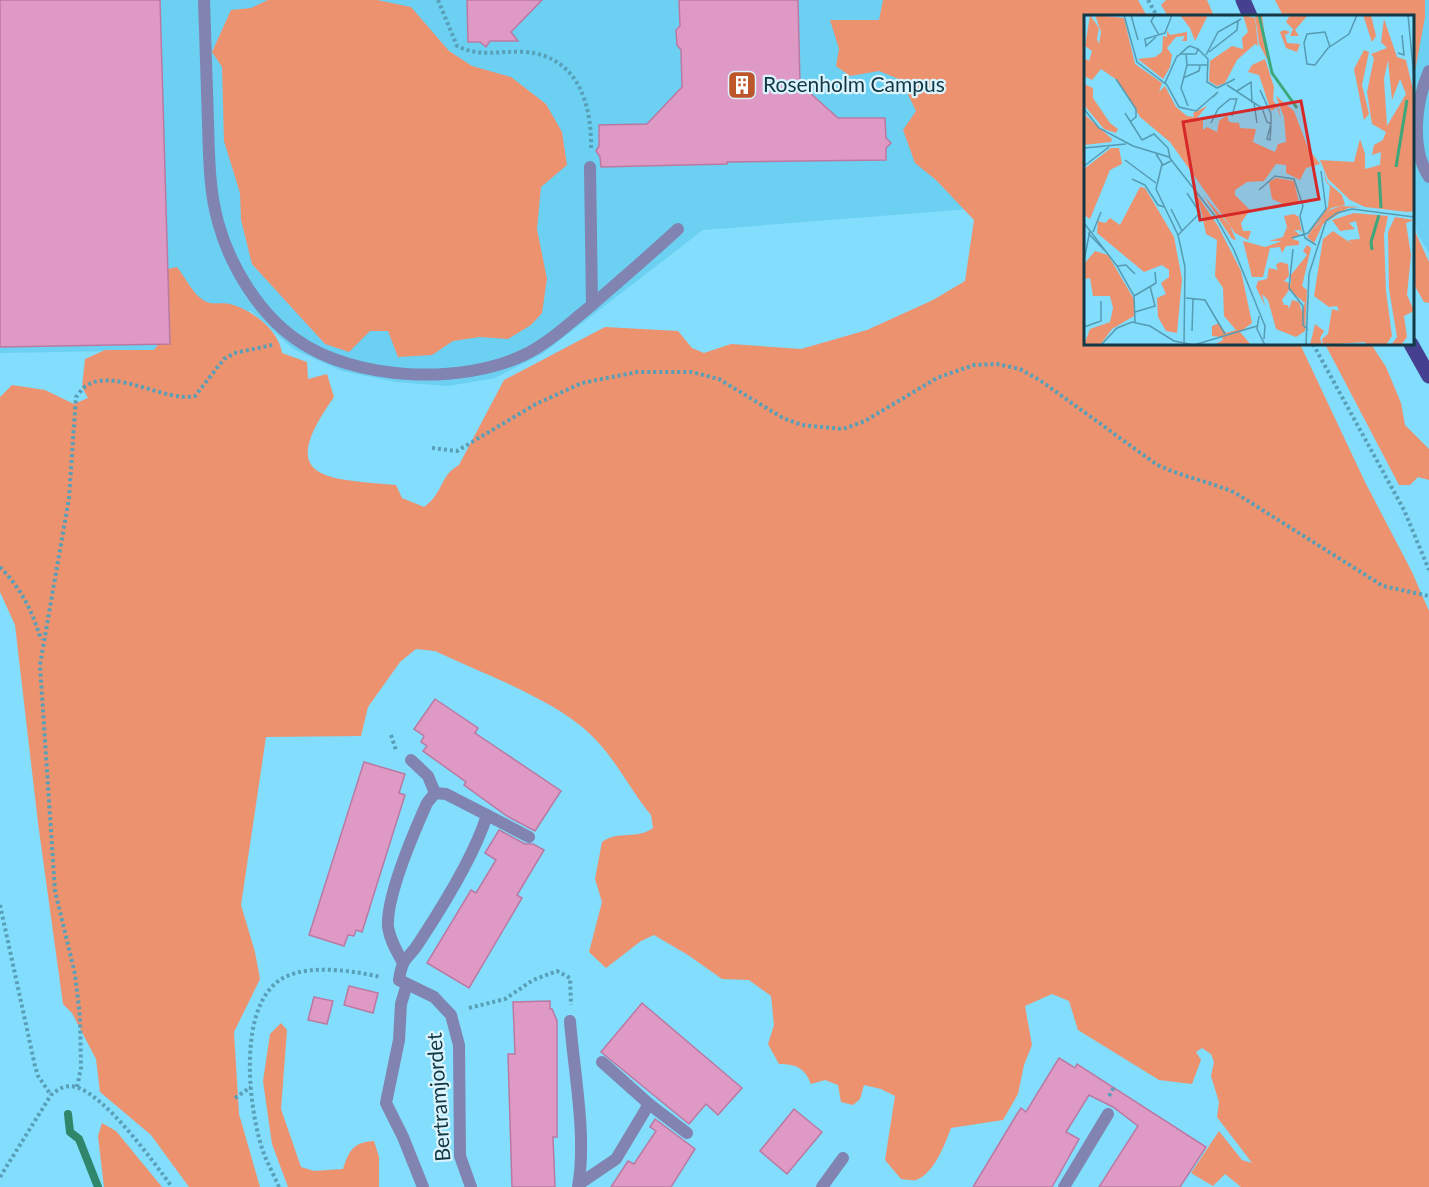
<svg xmlns="http://www.w3.org/2000/svg" width="1429" height="1187" viewBox="0 0 1429 1187" font-family="Lato,sans-serif">
  <style>
    .built { fill: #6bd0f1 }
    .green { fill: #ed926f }
    .lines { fill: none; stroke-linecap: round; stroke-linejoin: round }
    .stream { stroke: #2f866a; stroke-width: 8 }
    .building { fill: #de9ac4; stroke: #ba79a2; stroke-width: 1.5 }
    .path { stroke: #589fb7; stroke-width: 4; stroke-dasharray: 3 3; stroke-linecap: butt }
    .service { stroke: #8183b0; stroke-width: 12 }
    .primary { stroke: #454190; stroke-width: 15 }
    .labels { text-anchor: middle; stroke-width: 4.5; stroke-linejoin: round; paint-order: stroke }
    .poi-label { font-size: 21px; fill: #113844; stroke: #dbf4fe; text-anchor: start }
    .street-label { font-size: 21px; fill: #113844; stroke: #dbf4fe }
    .inset-river { fill: none; stroke: #3ca77a; stroke-width: 3 }
    .inset-road { fill: none; stroke: #559bb2; stroke-width: 1.5 }
    .view { fill: #d62828; fill-opacity: 0.15; stroke: #d62828; stroke-width: 3 }
    .inset-edge { fill: none; stroke: #113844; stroke-width: 3 }
  </style>
  <rect width="100%" height="100%" fill="#83ddfc"/>
  <g class="built">
    <path d="M0,0H965L983,208L703,230L542,354L495,378L448,386L396,382L342,371L293,349L251,311L178,309L176,350L0,353Z"/>
    <path d="M1368,0H1429V253L1417,233L1413,212L1412,16Z"/>
  </g>
  <g class="green">
    <path d="M268,0H377L411,7L449,51L472,66L511,77L546,104L562,132L567,165L541,187L537,229L547,279L542,313L531,325L508,339L480,337L453,341L432,355L398,357L388,331H370L349,352L325,344L252,264L241,220L240,193L224,141L222,67L212,52L231,10L251,8Z"/>
    <path d="M883,0H1138L1147,16H1086V344H1300L1365,482L1412,572L1429,611V1187H1241L1225,1174L1213,1186L1191,1173L1219,1131L1242,1160L1252,1163L1217,1117L1219,1102L1211,1076L1214,1062L1211,1054L1202,1048L1196,1052L1201,1060L1192,1084L1159,1080L1078,1030L1069,1001L1052,994L1025,1006L1032,1045L1024,1065L1018,1094L1003,1120L951,1128C945,1144 934,1174 916,1180C912,1181 905,1179 901,1179L885,1160L895,1096L881,1089L864,1085L860,1099L853,1105L841,1102L838,1085L825,1080L811,1084C805,1068 796,1064 779,1064L768,1044L774,1025L771,996L749,980L722,979L688,955L654,935L641,941L606,968L589,952L602,902L595,879L602,842C618,830 637,840 653,828L651,815C631,791 617,762 596,740C561,701 483,674 435,651L416,649L400,662L368,707L361,736L266,737L241,905L255,952L260,979L234,1032L239,1114L260,1187H189L151,1135L100,1092L96,1059L72,1013L63,1004L38,823L15,625L0,592V397L12,385L45,390L74,404L88,398L82,387L85,359L105,350H154L162,339L163,270L177,267C186,278 194,297 207,302C214,305 223,302 230,304C251,309 279,330 282,353L307,362L308,379L327,374L334,397C275,480 324,479 396,485L402,498L424,507C444,493 439,476 459,465L504,380L605,327L678,331L692,348L704,353L731,344L801,349L867,330L933,300L965,281L974,220L936,180L915,163L903,130L916,111L901,80L879,71L850,76L836,66L839,49L830,20H879Z"/>
    <path d="M1166,0H1207L1214,16H1168L1161,5Z"/>
    <path d="M1275,0H1425V17L1413,82L1412,16H1283Z"/>
    <path d="M1413,227L1429,262V303L1424,302L1413,283Z"/>
    <path d="M1325,344H1371L1386,367L1401,403L1405,425L1429,449V480L1418,477L1410,485H1399Z"/>
    <path d="M281,1023L287,1030L281,1109L301,1167L314,1171L343,1169C349,1151 353,1142 374,1141L379,1157V1187H288L272,1144L263,1081L270,1034Z"/>
    <path d="M102,1123L116,1131L162,1187H104L98,1136Z"/>
  </g>
  <g class="lines">
    <path class="stream" d="M68,1114L70,1132L79,1139L98,1187"/>
  </g>
  <g class="building">
    <path d="M0,0H160L170,344L0,347Z"/>
    <path d="M467,0H542L511,32L518,41H490L486,47L480,42H468Z"/>
    <path d="M679,0H798L800,84L838,118H885L886,138L891,143L886,148V160L727,162V164L601,167L600,157L596,151L599,146V125L647,124L682,87L681,50L677,45L676,30L680,26Z"/>
    <path d="M435,699L478,728L475,733L561,791L535,831L507,816L464,785L466,782L423,751L427,746L421,742L424,736L414,729Z"/>
    <path d="M364,762L405,774L399,793L405,795L362,932L356,930L354,936L348,935L344,946L309,935Z"/>
    <path d="M499,830L525,844H533L544,850L517,895L522,898L469,988L427,963L471,890L476,893L496,860L485,853Z"/>
    <path d="M349,986L378,993L373,1013L344,1005Z"/>
    <path d="M314,997L333,1001L327,1024L308,1020Z"/>
    <path d="M550,1001V1009H552L557,1021V1137H553L555,1187H512L508,1054H515L513,1002Z"/>
    <path d="M642,1003L742,1088L718,1115L706,1104L689,1124L601,1052Z"/>
    <path d="M1059,1058L1075,1068L1077,1064L1206,1147L1180,1187H1099L1138,1126L1113,1107L1089,1095L1066,1132L1079,1139L1052,1187H973L1017,1114L1021,1108L1026,1112Z"/>
    <path d="M794,1109L822,1132L787,1174L760,1151Z"/>
    <path d="M655,1119L695,1149L671,1187H611L628,1161L634,1164L656,1131L650,1127Z"/>
  </g>
  <g class="lines">
    <g class="path">
      <path d="M438,0L457,46C481,58 501,50 526,52C578,57 592,104 591,149"/>
      <path d="M1148,0L1157,16"/>
      <path d="M1313,344L1404,510L1429,570"/>
      <path d="M432,448L457,451L536,404L582,383L637,372H692L719,379L783,418L802,425L843,429L865,421L937,378L974,365L997,364L1020,369L1041,381L1156,464C1183,478 1211,481 1237,494L1383,586L1429,596"/>
      <path d="M0,567C20,587 33,612 41,640"/>
      <path d="M391,735L396,750"/>
      <path d="M0,905L35,1066L38,1076L51,1095"/>
      <path d="M469,1008L505,999L533,980L557,971L570,978L571,1005"/>
      <path d="M77,1087L81,1068L80,1017L75,974L55,891L40,665L69,498L76,397C79,394 82,388 86,386C113,367 167,403 195,396L224,359L235,353L272,345"/>
      <path d="M1109,1096L1114,1087"/>
      <path d="M235,1098L251,1087"/>
      <path d="M0,1177L51,1095C58,1089 66,1084 76,1087C106,1096 153,1161 172,1187"/>
      <path d="M279,1187C273,1173 265,1159 261,1145C248,1102 237,1001 285,977C312,964 353,971 381,977"/>
    </g>
    <g class="service">
      <path d="M204,0C205,41 207,82 208,122C209,155 209,190 218,222C230,266 259,314 297,340C355,381 461,385 524,355C547,344 566,326 586,310C617,283 648,257 678,229"/>
      <path d="M1429,71C1416,101 1410,148 1429,177"/>
      <path d="M590,167L592,305"/>
      <path d="M411,760L428,776L435,793"/>
      <path d="M487,815L529,837"/>
      <path d="M402,961C396,950 390,940 388,927C386,896 414,832 427,803L435,793L446,794L487,815C475,854 443,906 420,941C408,961 403,954 399,980L434,997L451,1015L459,1045L460,1156L471,1187"/>
      <path d="M407,984L401,1004L399,1040L386,1103L403,1137L423,1187"/>
      <path d="M570,1021C574,1073 587,1136 578,1187"/>
      <path d="M649,1104L687,1133"/>
      <path d="M579,1184L616,1159L649,1104L602,1062"/>
      <path d="M822,1187L843,1158"/>
      <path d="M1064,1187L1108,1114"/>
    </g>
    <g class="primary">
      <path d="M1243,0L1250,16"/>
      <path d="M1411,344L1429,376"/>
    </g>
  </g>
  <defs>
    <g id="building-square" transform="scale(1.5)"><rect x="-9" y="-9" width="18" height="18" rx="4" fill="#bd562b" stroke="#dbf4fe"/><path d="M-4-6H4V6H1V3H-1V6H-4ZM-2.5-4.3h1.7v1.8h-1.7ZM.8-4.3h1.7v1.8H.8ZM-2.5-1h1.7V.8h-1.7ZM.8-1h1.7V.8H.8Z" fill="#fff"/></g>
  </defs>
  <g fill-rule="evenodd">
    <use href="#building-square" x="742" y="85"/>
  </g>
  <g class="labels">
    <g class="poi-label">
      <text x="763" y="92">Rosenholm Campus</text>
    </g>
    <g class="street-label">
      <text transform="translate(439 1097) rotate(-94)" y="7">Bertramjordet</text>
    </g>
  </g>
  <g transform="translate(1084 15)">
    <rect width="330" height="330" fill="#83ddfc"/>
    <path d="M6,0L15,13L13,24L15,29L17,17L11,0L40,3L51,49L78,68L75,77L81,71L92,92L103,101L110,102L109,98L123,91L113,103L119,105V115L123,112L133,117L135,106L143,100L145,107L155,108L156,113L172,114L169,127L191,137L194,129L202,127L200,102L192,81L210,96L224,133L236,149L222,153L216,165L202,158V150L192,149L180,166L163,167L151,175V180L166,195L157,208L159,216H167L164,225L151,218L86,127L56,102L33,65L17,54L8,65L0,61V43L5,46L8,36L1,31ZM96,0H124L111,26L106,13ZM159,0L171,3L174,31L171,29L153,45L141,68L133,71L125,66L126,46L148,31L159,34L158,23L164,17ZM171,0H178L184,46L175,29ZM206,0H224L211,15L215,21H206L209,14L202,7ZM279,0H287L292,21L288,27ZM300,4L313,42L322,45L330,79V196L324,197L281,192L266,185L244,164L236,145L270,147L276,124L281,139V154L296,150L297,137L288,140L290,130L299,125L302,117L288,109L283,77L290,43L287,39L303,33L297,27ZM304,45L308,85L316,64L322,79L303,111L300,64ZM200,15L206,17L201,20L203,28L216,29L213,37L202,33L196,17ZM83,16L86,20L103,17V26H98L101,21L92,22L83,33L88,40L86,52L79,64L54,44L71,42L78,37L79,21L83,22ZM280,35L285,37L278,70L285,99L280,105L270,54ZM181,44L190,72L189,85L195,94L197,104L193,92L187,96L175,60L164,57L168,50ZM0,69L9,73V83L26,108L34,114L32,118L20,114L0,90ZM0,99L28,124L27,127L0,130ZM27,133H35L38,149L26,155L6,204L0,200V154ZM239,153L243,167L258,180L261,190L247,193L234,210L223,221L244,192L246,171L242,167ZM192,163L210,166L215,187L201,190L188,184L185,167ZM56,172L61,173L90,222L98,264L93,318L82,316L74,302L73,283L82,279L77,268L85,262V255L78,250L60,257L13,218L14,206L21,208L26,203L36,210ZM110,181L115,183L134,211L157,256L168,308L156,317L167,330H130L139,325L138,322L128,321V311L135,308L142,318L152,315L140,301L139,273L131,261L133,225L122,219L116,191ZM120,181L146,211L152,225L148,224ZM257,191L277,192L264,193L239,209L230,228L223,222L246,195ZM270,198L304,201L300,220L302,276L308,321L302,330H282L281,327L239,330L238,324L244,319L248,294L255,296L253,291L245,292L230,281L239,224L249,216L268,229L264,225L276,224L272,206L265,208L271,214L256,216L248,205ZM210,199L215,202L218,218L216,215H210L216,220L208,224L215,226V230L202,231L198,238L196,232L186,233L179,262H168L159,226L181,232L198,226H185L199,222L203,212L200,201ZM311,202L330,205L322,208L327,240L323,280L330,296L320,301L323,322L317,330L308,329L313,322L305,274L304,217ZM223,230L227,233L218,271L223,275L221,316L212,322L192,314L184,285L178,279L181,291L172,272L174,266L183,264L185,253L194,255L192,250L196,247L204,249L205,261L200,266L207,269V260L223,240L219,236ZM205,275L221,288L218,297L215,287L208,285L205,294L204,290H200L198,285ZM11,236L24,240L51,286L50,301L28,314L16,330H0L6,314L26,307L29,293L26,281H9L6,263L0,264V249ZM231,309L240,316L236,323L238,330H226Z" fill="#ed926f" fill-rule="evenodd"/>
    <path class="inset-river" d="M175,0L188,58L213,93M312,152L323,85M295,157L297,193M288,235L287,227L295,200"/>
    <path class="inset-road" d="M40,0L53,47L83,70L95,92L112,96L134,77L129,82M47,0L54,25M71,0L67,6L75,20M324,0L330,63M72,22L62,31L61,24L81,18L88,0M246,32L241,17L223,19L220,28L223,49L231,50L244,33L265,19L273,0M114,34L124,44L123,67L133,73M125,37L153,15L154,6M314,38L320,40L318,20M102,39L103,50H124M122,40L134,17L157,4M103,50L97,73L104,91M99,63L115,56L116,51M32,64L52,94V102L46,107M81,68L93,41H94L104,32L106,31L114,34L112,39H96M143,70L178,93L183,107L187,109L183,124L186,125L187,111M133,73L151,64M176,75L187,99V109M153,76L167,67L168,88M170,88L173,108M0,94L15,113L49,131M41,98L58,125L70,119L84,133L86,143M148,101L153,83M127,108L134,94L146,84H152M49,131L85,142L131,201L150,235L181,311L180,324M0,133L42,129M72,139L79,150L87,146M41,145L72,168M78,149L72,174L94,220L101,252L100,329M0,151L25,132M48,164L61,170L74,190L80,192M175,175L191,161L210,164L219,191L216,201L221,223L232,230M87,194L98,216M0,208L33,251L50,281L51,307M9,217L17,197M4,218L24,239M94,220L116,198L103,178M208,223L224,218L242,194L237,156M209,234L205,273L219,291V310L224,315M0,246L6,215M33,251L42,250L51,259M50,281L72,268L71,257M102,283L121,285L141,319M51,297L71,291L66,271M175,301L173,314L181,330M0,312L17,306V286M108,316L109,284M17,330L33,313L48,307L66,311L90,326L110,330L173,311M222,330L225,259L242,206L253,198L268,194L330,202"/>
    <path class="view" d="M217,86L235,184L116,205L99,107Z"/>
    <rect width="330" height="330" class="inset-edge"/>
  </g>
</svg>
